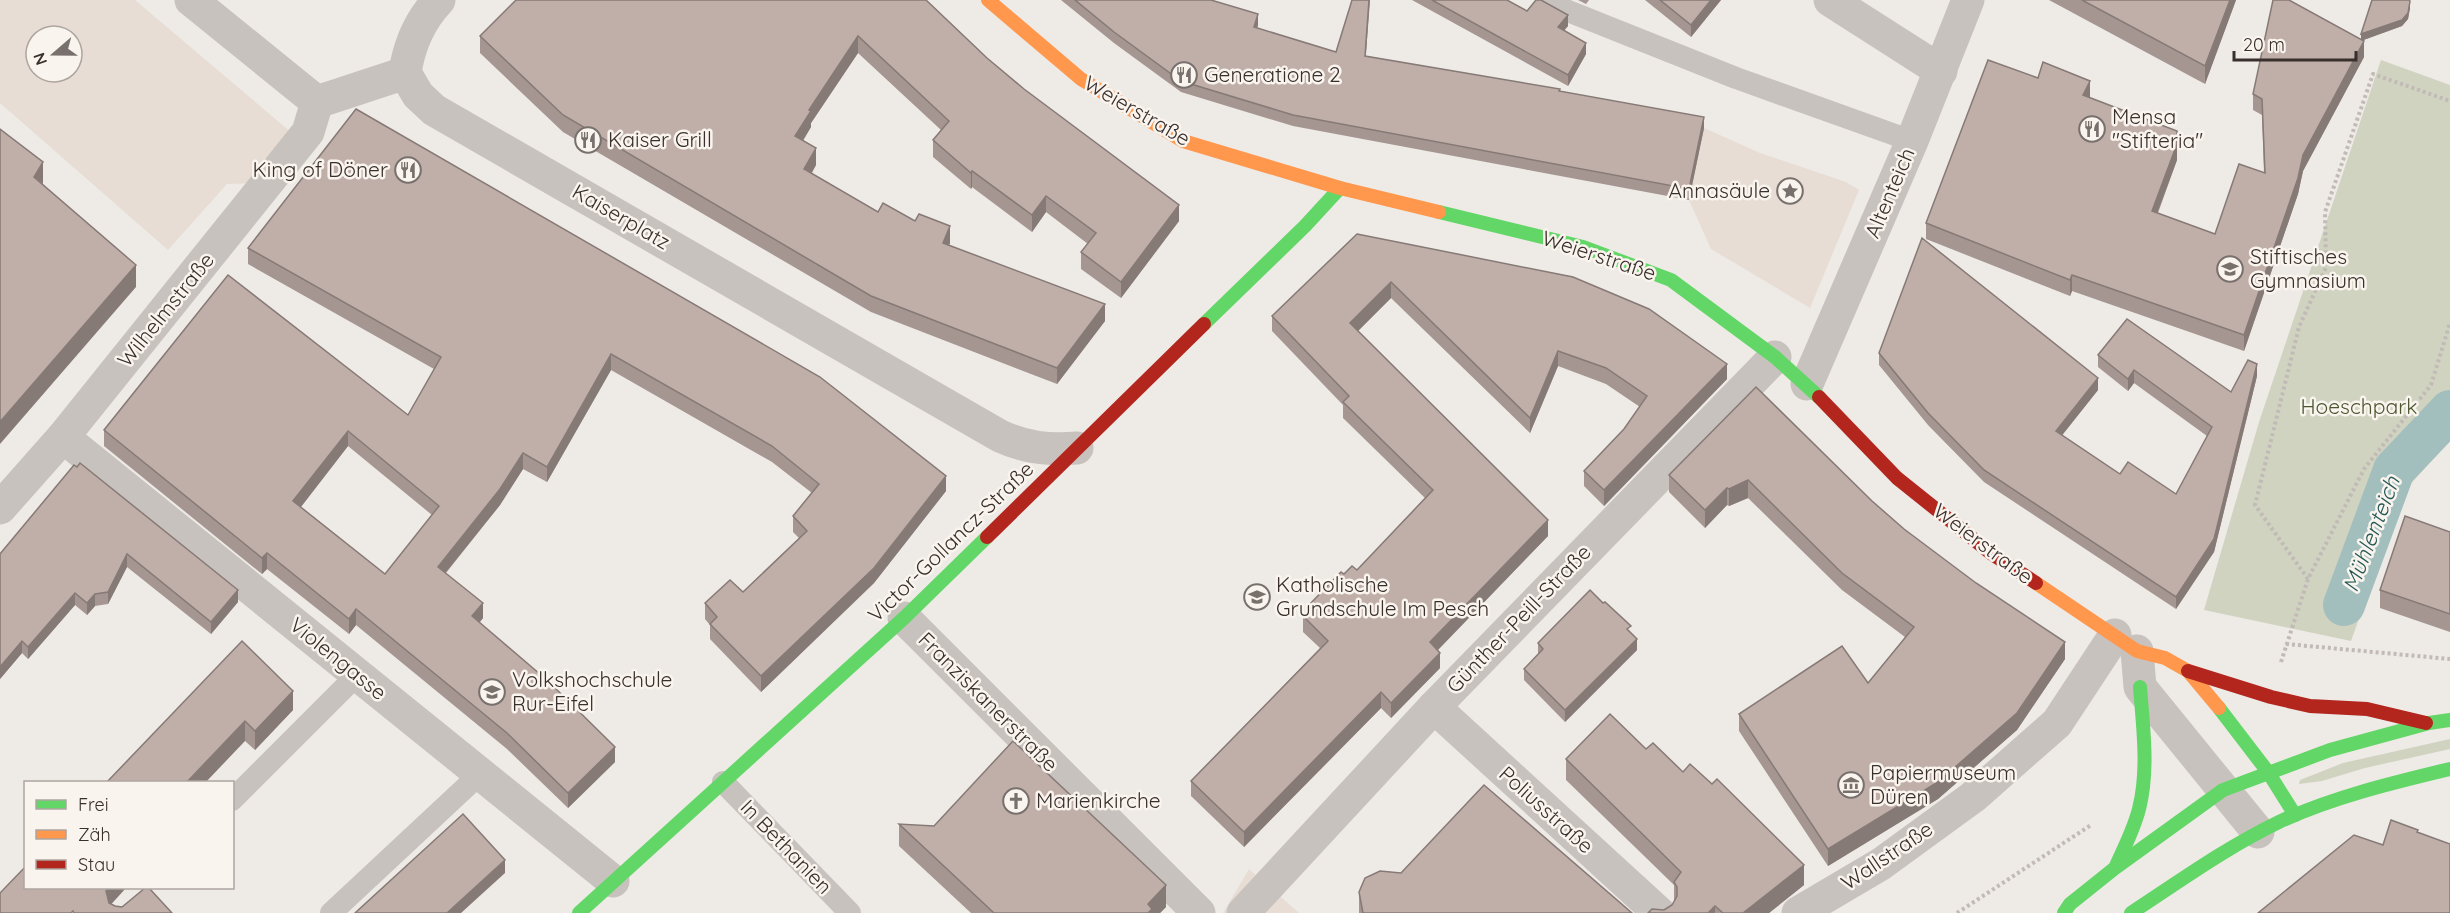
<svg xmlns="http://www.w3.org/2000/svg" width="2450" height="913" viewBox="0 0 2450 913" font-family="Quicksand,sans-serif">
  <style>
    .green { fill: #d1d3c1 }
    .plaza { fill: #e7ddd4; fill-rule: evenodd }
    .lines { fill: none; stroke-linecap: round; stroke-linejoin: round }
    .canal { stroke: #a3bfbd; stroke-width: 42 }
    .path { stroke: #c1bab6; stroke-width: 4; stroke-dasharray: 3 3; stroke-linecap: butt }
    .lane { stroke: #c8c2be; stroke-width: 22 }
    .street { stroke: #c8c2be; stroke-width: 33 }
    .fast { stroke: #63d668; stroke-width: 14 }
    .slow { stroke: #ff974d; stroke-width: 14 }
    .jam { stroke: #b3261e; stroke-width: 14 }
    .wall { fill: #a59691; fill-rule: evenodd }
    .shaded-wall { fill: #867a76 }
    .building { fill: #c0aea9; stroke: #867a76; stroke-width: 1.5; fill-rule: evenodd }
    .labels { text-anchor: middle; stroke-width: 5; stroke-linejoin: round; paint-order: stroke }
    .poi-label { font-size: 21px; fill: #392f2c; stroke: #faf4ee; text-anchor: start }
    .street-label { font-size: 21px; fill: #392f2c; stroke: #faf4ee }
    .park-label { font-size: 21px; fill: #4b5631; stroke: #faf4ee }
    .water-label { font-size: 22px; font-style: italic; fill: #245857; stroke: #faf4ee }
  </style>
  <rect width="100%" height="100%" fill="#eeeae6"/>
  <g class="green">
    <path d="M2381,60L2450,85V441L2405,490L2351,641L2204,610L2259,422Z"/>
    <path d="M2450,739V749L2365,768L2322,781L2299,784L2300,780L2343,763Z"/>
  </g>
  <g class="plaza">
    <path d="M0,0H135L293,134L254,183L227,184L168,250L0,103ZM36,36H72V72H36Z"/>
    <path d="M1704,128L1760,153L1846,182L1859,190L1810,308L1711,249L1689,200Z"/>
    <path d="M1249,869L1299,913H1223Z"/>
  </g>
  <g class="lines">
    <path class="canal" d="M2344,605L2394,470L2450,411"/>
    <g class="path">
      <path d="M2308,579L2255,505L2299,327L2326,267L2325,212L2373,74L2450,101"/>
      <path d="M2286,644L2450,659"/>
      <path d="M2281,662L2308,579L2364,469L2431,385L2450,323"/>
      <path d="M1957,913L2091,825"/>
    </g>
    <g class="lane">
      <path d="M1547,0L1568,11L1736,78L1912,141"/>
      <path d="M723,782L850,913"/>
      <path d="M232,800L357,675"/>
      <path d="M331,913L480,774"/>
    </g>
    <g class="street">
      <path d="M191,0L317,102"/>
      <path d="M1830,0L1941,71"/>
      <path d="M405,73L418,95L434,110L1000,436C1026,448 1048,450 1077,448"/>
      <path d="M405,73C409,45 419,21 439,0"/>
      <path d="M317,102L405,73"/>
      <path d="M1807,384L1912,141L1968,0"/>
      <path d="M63,437L613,881"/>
      <path d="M0,508L63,437L308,132L317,102"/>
      <path d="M904,618L1199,913"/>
      <path d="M2137,651L2140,687L2258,832"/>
      <path d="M1434,707L1659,913"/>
      <path d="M1243,913L1434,707L1775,357"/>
      <path d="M1798,913L1881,864L1973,797L2057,723L2115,635"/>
    </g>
    <g class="fast">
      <path d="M1439,212L1583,247L1671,280L1775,357L1819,397"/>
      <path d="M1204,324L1305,226L1340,188"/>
      <path d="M2219,708L2268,772L2295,815"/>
      <path d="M2116,866C2124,848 2134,829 2139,809C2149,770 2143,727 2140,687"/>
      <path d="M579,913L904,618L987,537"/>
      <path d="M2064,913L2070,904L2115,868L2223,790L2330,750L2429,723L2450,720"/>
      <path d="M2131,913C2180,881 2227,847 2279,822C2333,797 2392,783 2450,769"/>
    </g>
    <g class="slow">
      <path d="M988,0L1081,79L1183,141L1340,188L1439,212"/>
      <path d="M2036,583L2137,651L2165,658L2188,671L2219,708"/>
    </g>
    <g class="jam">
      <path d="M1819,397L1897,478L1992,554L2036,583"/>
      <path d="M987,537L1204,324"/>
      <path d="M2188,671L2271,697L2310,706L2367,709L2426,723"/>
    </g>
  </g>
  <g class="wall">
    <path d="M926,0L987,58L1179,221L1121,298L1081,269V252L1088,244L1046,212L1032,232L972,187L971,189L933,157V140L941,130L858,53L811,123V127L803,141L816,165L812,173L878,212L950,243L949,245L1105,321L1057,384L871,312L563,132L480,53V36Z"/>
    <path d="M1061,0H1211L1258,25L1257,28L1336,52L1366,56L1560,91L1704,128L1689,200L1293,126L1181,92L1114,43Z"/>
    <path d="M1412,0H1507L1527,11L1568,26L1564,30L1586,54L1568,86Z"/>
    <path d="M1578,0H1589L1586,4Z"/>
    <path d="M1645,0H1721L1691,37Z"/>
    <path d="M2049,0H2236L2205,84Z"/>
    <path d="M2410,8L2408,19L2402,26L2363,40L2364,57L2303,171L2298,194L2244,351L2072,291L2070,296L1926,239V223L2090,97V98L2177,160L2158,213L2215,234L2264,173L2262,115L2253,110V94L2361,39Z"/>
    <path d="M356,109L946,491L874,583L761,692L710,639V625L705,619V603L743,592L799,538L793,532V516L812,493L772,462L611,370L547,482L523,469L500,505L446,573L483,618L479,623L615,762L568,808L507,749L356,625L349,634L267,569L262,574L104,446V430L408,415L434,369L248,264V248ZM348,446L432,515L385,574L301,507Z"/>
    <path d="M1357,234L1727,379L1604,506L1584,486V471L1624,429L1640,407L1606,384L1558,366L1530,433L1391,298L1358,331L1548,536L1438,650L1440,668L1391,718L1381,708L1244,847L1191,796V781L1320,648L1303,632V616L1309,610V605L1344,574L1357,570L1425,498L1343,418V405L1272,331V316Z"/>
    <path d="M1879,353L2098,390L2062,435L2120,474L2176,494L2207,436L2134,383L2128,391L2098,367V355L2231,392L2257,376L2214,552L2176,609L1984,482L1928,425L1879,365Z"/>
    <path d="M1756,387L1872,501L1904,529L2065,659L2017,730L1938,799L1828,866L1739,731V714L1868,683L1905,637L1842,590L1748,498L1729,506L1727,505L1705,528L1669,492V475Z"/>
    <path d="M77,467L238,602L211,634L127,567L108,604L95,606L87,615L75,605L28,659L22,653L0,679Z"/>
    <path d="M2450,532V632L2380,608V590Z"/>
    <path d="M1631,633L1637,650L1565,722L1524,680V669L1538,654V643Z"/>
    <path d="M242,641L293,710L255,750L245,741Z"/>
    <path d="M1646,749L1683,772L1804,885L1769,913H1648L1664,910L1672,905L1674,902V885L1566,780V759Z"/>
    <path d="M899,824L1166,907L1160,913H971L899,846Z"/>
    <path d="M1359,892L1632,913H1359Z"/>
  </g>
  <g class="shaded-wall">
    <path d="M1369,0H1370L1365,67V56Z"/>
    <path d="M1711,0H1721L1691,37V25Z"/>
    <path d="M2230,0H2236L2205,84V66Z"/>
    <path d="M2410,1V8L2408,19L2402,26L2361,41V34Z"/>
    <path d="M1258,14V25L1254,38V27Z"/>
    <path d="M1568,15V26L1558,38V27Z"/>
    <path d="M858,36V53L811,123V127L795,153V136L809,110Z"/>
    <path d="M2364,41V57L2303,171L2298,194L2244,351V335L2303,155Z"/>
    <path d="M1586,43V54L1568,86V75Z"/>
    <path d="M2090,81V97L2083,111V95Z"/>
    <path d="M1704,117V128L1689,200V189Z"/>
    <path d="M2177,144V160L2152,227V211Z"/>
    <path d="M816,148V165L804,185V169Z"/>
    <path d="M43,162V184L34,177Z"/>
    <path d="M972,171V187L971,189V173Z"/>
    <path d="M1046,196V212L1032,232V215Z"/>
    <path d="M1179,205V221L1121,298V282Z"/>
    <path d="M950,226V243L943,260V243Z"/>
    <path d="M136,265V287L0,444V422Z"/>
    <path d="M2072,275V291L2070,296V280Z"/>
    <path d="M1391,282V298L1350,339V323Z"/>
    <path d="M1105,304V321L1057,384V368Z"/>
    <path d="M1558,351V366L1530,433V418Z"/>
    <path d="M611,354V370L547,482V467Z"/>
    <path d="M1727,364V379L1604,506V490Z"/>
    <path d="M2257,364V376L2214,552L2176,609V597Z"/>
    <path d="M2134,370V383L2128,391V379Z"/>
    <path d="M2098,378V390L2056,443V431Z"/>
    <path d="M348,431V446L293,517V501Z"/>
    <path d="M523,453V469L500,505L438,582V567Z"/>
    <path d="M946,476V491L874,583L761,692V676Z"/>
    <path d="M1748,480V498L1729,506V489Z"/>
    <path d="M1727,488V505L1705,528V510Z"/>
    <path d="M1548,520V536L1430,658V642Z"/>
    <path d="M267,553V569L262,574V558Z"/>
    <path d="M127,554V567L108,604V592Z"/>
    <path d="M238,590V602L211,634V622Z"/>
    <path d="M75,593V605L28,659V647Z"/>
    <path d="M95,594V606L87,615V603Z"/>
    <path d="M483,603V618L472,632V616Z"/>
    <path d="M356,609V625L349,634V619Z"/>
    <path d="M1637,639V650L1565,722V710Z"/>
    <path d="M22,641V653L0,679V667Z"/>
    <path d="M2065,642V659L2017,730L1938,799L1828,866V849Z"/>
    <path d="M1440,653V668L1391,718V703Z"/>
    <path d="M293,691V710L255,750V731Z"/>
    <path d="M1381,692V708L1244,847V832Z"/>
    <path d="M245,721V741L205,783H186Z"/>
    <path d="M615,747V762L568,808V793Z"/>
    <path d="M505,860V873L461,913H447Z"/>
    <path d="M1804,865V885L1769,913H1743Z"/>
    <path d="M1166,885V907L1160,913H1148V904Z"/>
    <path d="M109,888H126L106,910V891Z"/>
    <path d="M1715,906V913H1708Z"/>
  </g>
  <g class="building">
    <path d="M516,0H926L987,58L1024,89L1179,205L1121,282L1081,252L1096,233L1046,196L1032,215L972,171L971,173L933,140L949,121L858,36L809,110L811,111L795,136L816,148L804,169L878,212L883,203L915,221L919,214L950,226L943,243L1105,304L1057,368L871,296L563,115L480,36Z"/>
    <path d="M1075,0H1211L1258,14L1254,27L1336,52L1352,0H1369L1365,56L1560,89L1559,91L1704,117L1689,189L1293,115L1181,81L1114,32Z"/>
    <path d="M1432,0H1507L1527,11L1536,0H1541L1568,15L1558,27L1586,43L1568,75Z"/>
    <path d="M1660,0H1711L1691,25Z"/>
    <path d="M2082,0H2230L2205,66Z"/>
    <path d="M2273,0H2289L2364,41L2303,155L2298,178L2244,335L2072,275L2070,280L1926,223L1988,60L2038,78L2043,62L2090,81L2083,95L2177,131V144L2152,211L2215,234L2239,164L2265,173L2262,99L2253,94Z"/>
    <path d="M2372,0H2409L2410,1L2408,13L2402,20L2361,34Z"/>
    <path d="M356,109L820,377L946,476L874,568L761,676L710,624L717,617L705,603L730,580L743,592L807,531L793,516L819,484L772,446L611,354L547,467L523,453L500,489L438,567L483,603L472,616L548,681L615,747L568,793L507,733L356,609L349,619L267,553L262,558L104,430L228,275L408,415L441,357L248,248ZM348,431L439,506L385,574L293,501Z"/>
    <path d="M0,129L43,162L34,177L136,265L0,422Z"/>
    <path d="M1357,234L1573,277L1649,309L1727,364L1604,490L1584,471L1624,429L1647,396L1606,368L1558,351L1530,418L1391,282L1350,323L1548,520L1430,642L1440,653L1391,703L1381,692L1244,832L1191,781L1328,641L1303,616L1311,607L1309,605L1341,572L1344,574L1352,566L1357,570L1433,490L1343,402L1349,396L1272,316Z"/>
    <path d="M1922,238L2098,378L2056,431L2120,474L2128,462L2176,494L2212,427L2134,370L2128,379L2098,355L2127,319L2231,392L2248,360L2257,364L2214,539L2176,597L1984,470L1928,413L1879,353Z"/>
    <path d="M1756,387L1872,501L1904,529L1976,583L2065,642L2017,713L1938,782L1828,849L1739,714L1842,646L1868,683L1914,627L1842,573L1748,480L1729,489L1727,488L1705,510L1669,475Z"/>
    <path d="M80,463L238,590L211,622L127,554L108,592L95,594L87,603L75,593L28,647L22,641L0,667V554L74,465L77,467Z"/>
    <path d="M2405,516L2450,532V614L2380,590Z"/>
    <path d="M1590,590L1603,603L1605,602L1631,626L1627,629L1637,639L1565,710L1524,669L1543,649L1538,643Z"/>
    <path d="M242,641L293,691L255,731L245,721L186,783H106Z"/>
    <path d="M1610,714L1646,749L1653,743L1683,772L1690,764L1712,784L1717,779L1804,865L1743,913H1723L1715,906L1708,913H1648L1652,909L1664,910L1672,905L1677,896V887L1674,882L1681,872L1566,759Z"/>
    <path d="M1013,741L1166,885L1148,904L1152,909L1148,913H994L899,824L934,826Z"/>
    <path d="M1484,785L1632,913H1363L1359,892L1365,878L1380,871L1401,873Z"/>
    <path d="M463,814L505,860L447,913H355Z"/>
    <path d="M2391,820L2418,830L2417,832L2450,844V913H2258L2354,835L2383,845Z"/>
    <path d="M26,866V888H109L106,891L109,903L115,906L122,907L145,888H149L172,913H74L73,911L71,913H0V893Z"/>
  </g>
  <defs>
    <g id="restaurant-ring" transform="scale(1.35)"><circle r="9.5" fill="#faf4ee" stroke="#78706d" stroke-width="1.5"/><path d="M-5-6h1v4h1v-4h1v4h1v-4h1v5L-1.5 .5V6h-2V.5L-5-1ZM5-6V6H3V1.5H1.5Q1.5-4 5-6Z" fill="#78706d"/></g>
    <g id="sight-ring" transform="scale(1.35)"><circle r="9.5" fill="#faf4ee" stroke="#78706d" stroke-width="1.5"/><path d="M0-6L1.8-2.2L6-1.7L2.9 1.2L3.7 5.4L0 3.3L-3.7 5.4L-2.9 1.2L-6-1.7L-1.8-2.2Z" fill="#78706d"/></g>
    <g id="school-ring" transform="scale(1.35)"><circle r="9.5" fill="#faf4ee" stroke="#78706d" stroke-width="1.5"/><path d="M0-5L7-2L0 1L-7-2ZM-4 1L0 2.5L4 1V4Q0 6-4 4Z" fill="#78706d"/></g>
    <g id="university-ring" transform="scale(1.35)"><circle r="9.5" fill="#faf4ee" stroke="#78706d" stroke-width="1.5"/><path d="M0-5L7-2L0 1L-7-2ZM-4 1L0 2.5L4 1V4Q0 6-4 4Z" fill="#78706d"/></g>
    <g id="museum-ring" transform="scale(1.35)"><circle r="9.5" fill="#faf4ee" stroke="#78706d" stroke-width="1.5"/><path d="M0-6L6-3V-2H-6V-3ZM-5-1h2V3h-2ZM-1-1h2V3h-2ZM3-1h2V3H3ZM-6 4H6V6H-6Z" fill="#78706d"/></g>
    <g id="church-ring" transform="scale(1.35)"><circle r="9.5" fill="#faf4ee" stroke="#78706d" stroke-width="1.5"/><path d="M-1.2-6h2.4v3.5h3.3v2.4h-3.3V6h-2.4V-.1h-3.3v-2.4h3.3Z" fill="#78706d"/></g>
  </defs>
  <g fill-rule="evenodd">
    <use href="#restaurant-ring" x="1184" y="75"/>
    <use href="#restaurant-ring" x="2092" y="129"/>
    <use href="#restaurant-ring" x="588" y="140"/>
    <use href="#restaurant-ring" x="408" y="170"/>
    <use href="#sight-ring" x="1790" y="191"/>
    <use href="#school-ring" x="2230" y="269"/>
    <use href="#school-ring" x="1257" y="597"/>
    <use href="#university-ring" x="492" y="692"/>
    <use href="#museum-ring" x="1851" y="785"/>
    <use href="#church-ring" x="1016" y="801"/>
  </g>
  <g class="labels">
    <g class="poi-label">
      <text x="1204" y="82">Generatione 2</text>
      <text x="2112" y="124">Mensa<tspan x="2112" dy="24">"Stifteria"</tspan></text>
      <text x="608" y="147">Kaiser Grill</text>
      <text x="388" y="177" text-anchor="end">King of Döner</text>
      <text x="1770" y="198" text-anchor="end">Annasäule</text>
      <text x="2250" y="264">Stiftisches<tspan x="2250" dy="24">Gymnasium</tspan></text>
      <text x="1276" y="592">Katholische<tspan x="1276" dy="24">Grundschule Im Pesch</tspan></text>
      <text x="512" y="687">Volkshochschule<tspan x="512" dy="24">Rur-Eifel</tspan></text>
      <text x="1870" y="780">Papiermuseum<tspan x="1870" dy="24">Düren</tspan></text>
      <text x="1036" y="808">Marienkirche</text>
    </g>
    <g class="street-label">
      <text transform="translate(1137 111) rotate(30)" y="7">Weierstraße</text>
      <text transform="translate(1890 193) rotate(-67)" y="7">Altenteich</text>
      <text transform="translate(621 217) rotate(30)" y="7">Kaiserplatz</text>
      <text transform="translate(1599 256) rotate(18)" y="7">Weierstraße</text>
      <text transform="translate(166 310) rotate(-51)" y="7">Wilhelmstraße</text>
      <text transform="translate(951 542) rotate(-44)" y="7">Victor-Gollancz-Straße</text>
      <text transform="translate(1983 544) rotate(37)" y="7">Weierstraße</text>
      <text transform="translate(1519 619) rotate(-46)" y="7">Günther-Peill-Straße</text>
      <text transform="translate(338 659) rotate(39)" y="7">Violengasse</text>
      <text transform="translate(988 702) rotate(45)" y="7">Franziskanerstraße</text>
      <text transform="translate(1546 810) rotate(42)" y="7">Poliusstraße</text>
      <text transform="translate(786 847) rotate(46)" y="7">In Bethanien</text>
      <text transform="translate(1887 856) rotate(-34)" y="7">Wallstraße</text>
    </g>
    <g class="park-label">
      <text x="2359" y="414">Hoeschpark</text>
    </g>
    <g class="water-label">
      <text transform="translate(2371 534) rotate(-69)" y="8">Mühlenteich</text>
    </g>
  </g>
  <rect x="24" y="781" width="210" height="108" fill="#faf4ee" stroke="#ada5a0" stroke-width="1.5"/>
  <rect x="36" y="800" width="30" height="9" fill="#63d668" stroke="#ada5a0" stroke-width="1.5"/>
  <text x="78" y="811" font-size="18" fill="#392f2c">Frei</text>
  <rect x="36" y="830" width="30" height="9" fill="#ff974d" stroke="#ada5a0" stroke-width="1.5"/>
  <text x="78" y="841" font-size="18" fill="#392f2c">Zäh</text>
  <rect x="36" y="860" width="30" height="9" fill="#b3261e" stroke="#ada5a0" stroke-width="1.5"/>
  <text x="78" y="871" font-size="18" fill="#392f2c">Stau</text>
  <g transform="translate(54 54) rotate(250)"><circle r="28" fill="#faf4ee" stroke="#ada5a0" stroke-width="1.5"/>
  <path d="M0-4.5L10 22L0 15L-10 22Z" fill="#78706d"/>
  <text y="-9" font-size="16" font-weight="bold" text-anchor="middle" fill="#392f2c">N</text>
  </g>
  <path d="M2234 51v9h122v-9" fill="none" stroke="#392f2c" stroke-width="3"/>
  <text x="2243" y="51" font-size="18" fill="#392f2c" stroke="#faf4ee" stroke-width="4.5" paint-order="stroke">20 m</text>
</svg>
